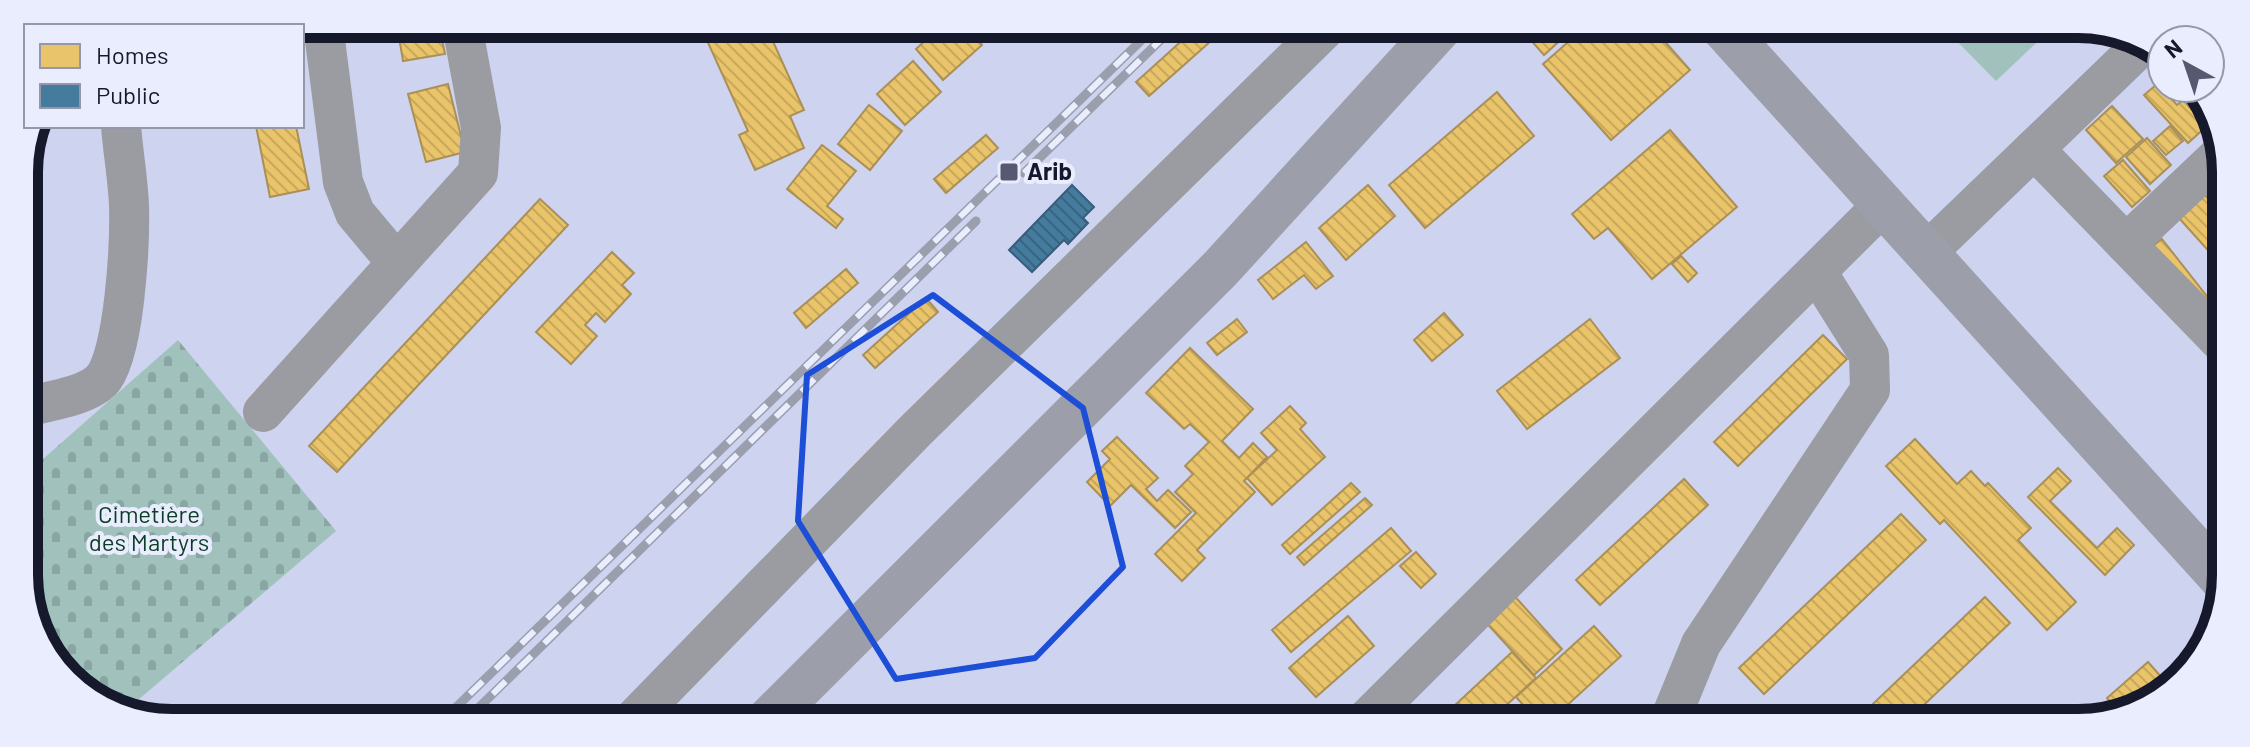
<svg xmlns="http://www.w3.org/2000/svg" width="2250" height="747" viewBox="0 0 2250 747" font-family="Barlow,sans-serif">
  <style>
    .cemetery { fill: url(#cemetery-stones) }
    .pitch { fill: #a1c2bc }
    .homes { fill: url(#homes-back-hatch); stroke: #aa9057; stroke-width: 2 }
    .public { fill: url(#public-back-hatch); stroke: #375d7b; stroke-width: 2 }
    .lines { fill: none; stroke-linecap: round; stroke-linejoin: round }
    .minor { stroke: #9b9ca1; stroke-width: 40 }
    .major { stroke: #9c9ea9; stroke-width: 44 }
    .rail-casing { stroke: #9b9eac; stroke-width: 9 }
    .rail { stroke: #e9edfd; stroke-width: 6; stroke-dasharray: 18; stroke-linecap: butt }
    .marked { fill: none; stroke: #1d4ed8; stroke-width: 6; stroke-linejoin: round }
    .poi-dot { fill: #565970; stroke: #e9edfd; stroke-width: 3 }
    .labels { text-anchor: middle; stroke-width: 8; stroke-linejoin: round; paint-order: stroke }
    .poi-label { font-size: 24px; font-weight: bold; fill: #16182b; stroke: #e9edfd; text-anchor: start }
    .park-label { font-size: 24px; fill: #0c3d25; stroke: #e9edfd }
    .rim { fill: none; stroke: #16182b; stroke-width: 10 }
  </style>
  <defs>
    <pattern id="cemetery-stones" width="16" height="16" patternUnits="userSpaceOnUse" patternTransform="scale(2)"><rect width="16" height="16" fill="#a1c2bc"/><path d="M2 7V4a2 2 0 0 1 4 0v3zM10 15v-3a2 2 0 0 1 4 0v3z" fill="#8aa6a2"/></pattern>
    <pattern id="homes-back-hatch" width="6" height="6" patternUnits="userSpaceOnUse" patternTransform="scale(2)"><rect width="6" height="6" fill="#e9c46a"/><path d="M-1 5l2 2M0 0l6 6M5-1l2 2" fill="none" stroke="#c7a85c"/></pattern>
    <pattern id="public-back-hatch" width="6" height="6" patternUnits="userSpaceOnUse" patternTransform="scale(2)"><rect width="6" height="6" fill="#457b9d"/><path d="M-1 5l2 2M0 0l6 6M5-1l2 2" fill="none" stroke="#396480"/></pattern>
  </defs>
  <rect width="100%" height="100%" fill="#ced3f0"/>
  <path class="cemetery" d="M178,340L336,531L124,712L61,673L27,603L26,474Z"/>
  <path class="pitch" d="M1945,29H2051L1996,81Z"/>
  <g class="homes">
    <path d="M397,25H439L445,54L403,61Z"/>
    <path d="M728,25L766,26L804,110L790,116L804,148L755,170L739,135L748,131L705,36Z"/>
    <path d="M941,26H965L982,45L943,80L916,49Z"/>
    <path d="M1197,27L1211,41L1149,96L1136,82Z"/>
    <path d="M1520,28H1574L1544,55Z"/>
    <path d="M1584,28H1653L1690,70L1611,140L1543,64Z"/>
    <path d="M2093,29H2116L2104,40Z"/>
    <path d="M913,61L941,92L905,125L877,94Z"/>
    <path d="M448,84L465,152L426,162L408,94Z"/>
    <path d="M2157,84L2177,105L2183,100L2207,126L2188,143L2144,95Z"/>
    <path d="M1497,92L1534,136L1425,228L1389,185Z"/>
    <path d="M869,105L902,131L870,170L838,144Z"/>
    <path d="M2112,106L2143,139L2116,163L2086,130Z"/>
    <path d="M256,126H296L309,189L270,197Z"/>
    <path d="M2170,126L2183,141L2166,155L2153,141Z"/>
    <path d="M1670,130L1737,207L1652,279L1608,228L1594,239L1572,214Z"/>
    <path d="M986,135L998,148L946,193L934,179Z"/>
    <path d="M2147,138L2171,165L2150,184L2126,157Z"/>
    <path d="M822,145L856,171L827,206L843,219L836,228L787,189Z"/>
    <path d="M2123,160L2150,191L2132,207L2104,176Z"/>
    <path d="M1368,185L1395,216L1346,260L1319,228Z"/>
    <path d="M2205,195L2223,215V267L2179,218Z"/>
    <path d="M540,199L568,225L337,472L309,446Z"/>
    <path d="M2162,239L2213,304L2193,319L2142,254Z"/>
    <path d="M1306,242L1333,276L1316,289L1304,275L1273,299L1258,280Z"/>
    <path d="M612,252L634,273L622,285L631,294L605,322L596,313L585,325L597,336L571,364L536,332Z"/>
    <path d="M1681,256L1697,273L1688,282L1672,264Z"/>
    <path d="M846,269L858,283L806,328L794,313Z"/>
    <path d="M2223,275L2222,298L2220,300L2209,289Z"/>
    <path d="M926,298L938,312L875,368L863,355Z"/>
    <path d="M1444,313L1463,335L1432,361L1414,340Z"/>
    <path d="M1237,319L1247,332L1217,355L1207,343Z"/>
    <path d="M1590,319L1620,358L1527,429L1497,391Z"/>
    <path d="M1823,335L1847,359L1738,466L1714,442Z"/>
    <path d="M1190,348L1253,409L1222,441L1239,458L1253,443L1267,457L1244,481L1255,492L1197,550L1205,558L1182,581L1155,554L1196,513L1175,492L1193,474L1185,466L1209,442L1190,424L1184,429L1146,393Z"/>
    <path d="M1290,406L1306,423L1300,429L1325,457L1272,505L1247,478L1277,450L1261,433Z"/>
    <path d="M1117,437L1158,478L1146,489L1157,501L1168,490L1191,512L1175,528L1131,485L1110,506L1087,482L1110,459L1102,451Z"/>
    <path d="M1915,439L1957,484L1971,471L1985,486L1988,483L2031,528L2018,540L2076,602L2047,630L1944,520L1940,524L1886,466Z"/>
    <path d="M2058,468L2071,481L2050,501L2097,548L2117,528L2134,545L2105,575L2028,497Z"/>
    <path d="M1684,479L1708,505L1600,605L1576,580Z"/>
    <path d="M1351,483L1360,492L1290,554L1282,545Z"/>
    <path d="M1365,498L1372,505L1304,565L1297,557Z"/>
    <path d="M1901,514L1926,540L1764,694L1739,668Z"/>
    <path d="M1391,528L1411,551L1291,652L1272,630Z"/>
    <path d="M1416,552L1436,574L1421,588L1400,566Z"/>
    <path d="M1510,591L1562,649L1534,675L1481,617Z"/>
    <path d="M1985,597L2010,623L1906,722H1854Z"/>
    <path d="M1348,616L1374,646L1316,697L1289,668Z"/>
    <path d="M1594,626L1621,656L1550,721H1538L1516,697Z"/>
    <path d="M1512,652L1536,678L1489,721H1438Z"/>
    <path d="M2148,662L2171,688L2118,711L2107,698Z"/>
  </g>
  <path class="public" d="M1072,185L1094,207L1083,218L1088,223L1068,244L1064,240L1032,272L1009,250Z"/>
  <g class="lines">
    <g class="minor">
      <path d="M323,24L343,182L355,213L397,263"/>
      <path d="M186,26V24"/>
      <path d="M2034,149L2222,343"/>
      <path d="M2126,244L2223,152"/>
      <path d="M1926,253L2142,45"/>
      <path d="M26,407C48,401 84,397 101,381C125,357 130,241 129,206C128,179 123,152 121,126"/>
      <path d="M263,412L478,173L481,128L462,25"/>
      <path d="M634,719L915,431L1327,27"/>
      <path d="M1365,721L1883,205"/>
      <path d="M1669,722L1701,644L1870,390L1869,355L1817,272"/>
    </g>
    <g class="major">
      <path d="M1723,28L2221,578"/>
      <path d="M769,719L1220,269L1441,27"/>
    </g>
    <g class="rail-casing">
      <g id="rail">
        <path d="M1024,173L1174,27"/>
        <path d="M444,719L1155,27"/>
        <path d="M467,719L976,221"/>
      </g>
    </g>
    <use href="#rail" class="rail"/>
  </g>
  <path class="marked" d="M933,295L1083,408L1123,567L1035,658L896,679L798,521L807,375Z"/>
  <rect class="poi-dot" x="999" y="162" width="20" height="20" rx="4"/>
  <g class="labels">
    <g class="poi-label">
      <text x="1027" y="180">Arib</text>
    </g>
    <g class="park-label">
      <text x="149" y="523">Cimetière<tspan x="149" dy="28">des Martyrs</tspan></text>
    </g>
  </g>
  <path d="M0 0H2250V747H0ZM172 38H2078A134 134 0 0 1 2212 172V575A134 134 0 0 1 2078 709H172A134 134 0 0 1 38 575V172A134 134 0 0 1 172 38Z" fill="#e9edfd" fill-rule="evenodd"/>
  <path class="rim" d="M172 38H2078A134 134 0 0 1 2212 172V575A134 134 0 0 1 2078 709H172A134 134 0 0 1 38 575V172A134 134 0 0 1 172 38Z"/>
  <rect x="24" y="24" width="280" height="104" fill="#e9edfd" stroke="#9598a9" stroke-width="2"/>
  <rect x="40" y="44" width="40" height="24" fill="#e9c46a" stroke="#9598a9" stroke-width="2"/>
  <text x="96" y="64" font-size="24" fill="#16182b">Homes</text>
  <rect x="40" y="84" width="40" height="24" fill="#457b9d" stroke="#9598a9" stroke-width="2"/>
  <text x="96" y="104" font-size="24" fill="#16182b">Public</text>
  <g transform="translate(2186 64) rotate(320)"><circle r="38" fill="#e9edfd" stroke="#9598a9" stroke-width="2"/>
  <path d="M0-6L14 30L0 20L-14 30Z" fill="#565970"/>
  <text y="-12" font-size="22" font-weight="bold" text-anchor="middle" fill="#16182b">N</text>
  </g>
</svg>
